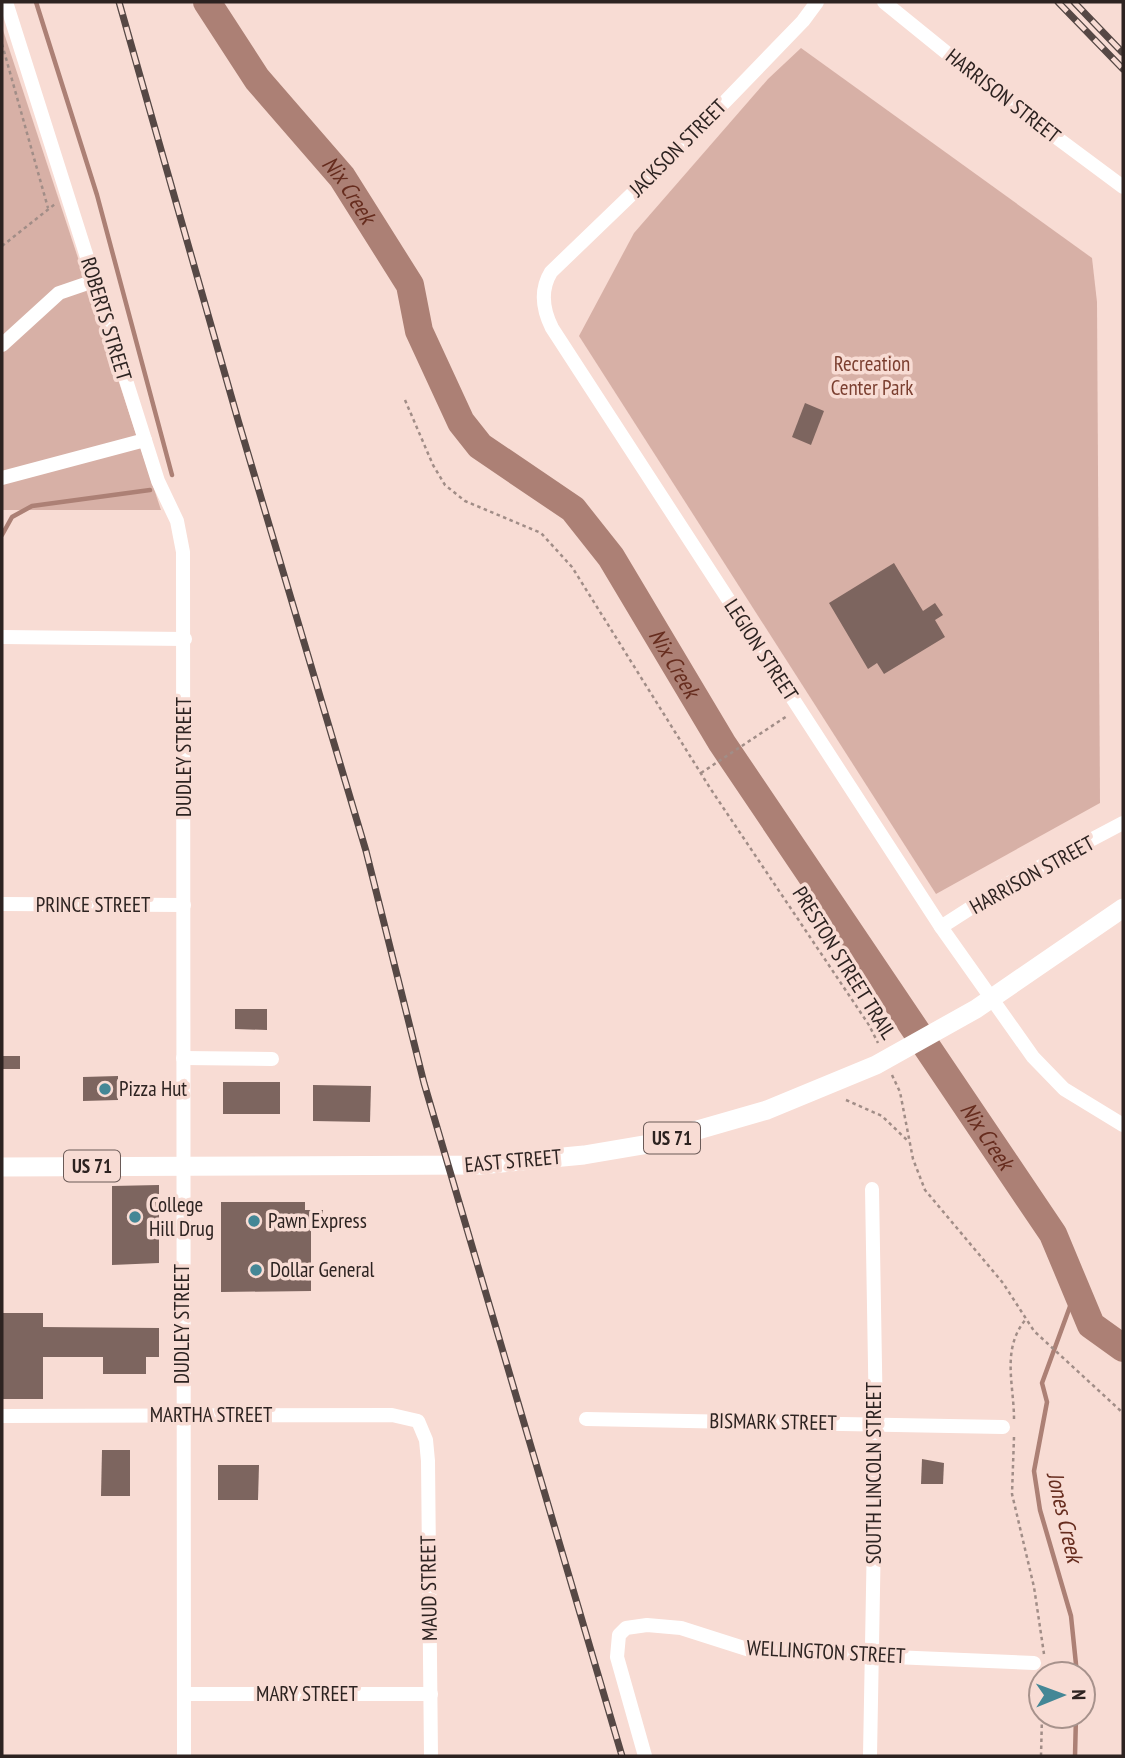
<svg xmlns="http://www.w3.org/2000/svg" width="1125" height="1758" viewBox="0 0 1125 1758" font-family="'PT Sans Narrow',sans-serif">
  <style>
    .green { fill: #d7b0a6 }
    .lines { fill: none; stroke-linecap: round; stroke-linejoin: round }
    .stream { stroke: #ac8075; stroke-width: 4.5 }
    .river { stroke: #ac8075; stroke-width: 28 }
    .building { fill: #7d655f }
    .path { stroke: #a18d87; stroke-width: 2.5; stroke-dasharray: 3.5 3.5; stroke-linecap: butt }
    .minor { stroke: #fff; stroke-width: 14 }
    .major { stroke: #fff; stroke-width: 19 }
    .rail-casing { stroke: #564845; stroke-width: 7 }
    .rail { stroke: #f8dcd4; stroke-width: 4.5; stroke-dasharray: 13; stroke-linecap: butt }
    .poi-dot { fill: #448796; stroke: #f8dcd4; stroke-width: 2.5 }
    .labels { text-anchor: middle; stroke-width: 7; stroke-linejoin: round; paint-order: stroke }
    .shield { fill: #f8dcd4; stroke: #6a5a57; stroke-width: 2 }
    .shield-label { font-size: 19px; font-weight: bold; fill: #2d2321 }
    .street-label { font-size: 21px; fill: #2d2321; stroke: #f8dcd4 }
    .park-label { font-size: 21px; fill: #7b3f30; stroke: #f8dcd4 }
    .poi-label { font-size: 21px; fill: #2d2321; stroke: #f8dcd4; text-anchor: start }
    .water-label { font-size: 23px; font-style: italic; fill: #662c1e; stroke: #f8dcd4 }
  </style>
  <rect width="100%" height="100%" fill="#f8dcd4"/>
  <g class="green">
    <path d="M2,27L161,510H2Z"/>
    <path d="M801,48L1092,258L1097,302L1100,803L936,894L579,336L634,233L768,79Z"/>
  </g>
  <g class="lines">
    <g class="stream">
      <path d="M36,2L97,195L172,475"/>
      <path d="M2,535L12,517L32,506L150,490"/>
      <path d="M1076,1290L1042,1383L1047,1402L1034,1471L1040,1510L1071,1616L1077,1674"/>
      <path d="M1075,1756L1076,1716"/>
    </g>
    <path class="river" id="s1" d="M207,2L257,79L342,177L410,285L419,331L461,422L480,446L573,509L611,557L722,743L1053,1234L1091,1325L1123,1348"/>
  </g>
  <g class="building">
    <path d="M805,403L824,411L811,445L792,437Z"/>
    <path d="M894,563L923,611L935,603L943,615L935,620L945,637L884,674L877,663L868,669L829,603Z"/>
    <path d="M235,1009H267V1030L235,1029Z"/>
    <rect x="2" y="1056" width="18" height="13"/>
    <path d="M118,1076V1100L83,1101V1077Z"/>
    <rect x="223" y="1082" width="57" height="32"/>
    <path d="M313,1085L371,1086L370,1122L313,1121Z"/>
    <path d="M159,1185V1263L112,1265V1186Z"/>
    <path d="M221,1202H305V1210H323V1224H311V1291L221,1292Z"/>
    <path d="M2,1313H43V1327L159,1328V1357H146V1374H103V1357H43V1399H2Z"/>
    <path d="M102,1450H130V1496H101Z"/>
    <path d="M922,1459L944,1463L943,1484H921Z"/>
    <path d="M218,1465H259L258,1500H218Z"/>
  </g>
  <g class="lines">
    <g class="path">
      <path d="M2,44L48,208"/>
      <path d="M2,246L55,204"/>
      <path d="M405,400L433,465L445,485L465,501L541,533L572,567L710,788L869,1025L878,1043"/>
      <path d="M701,773L787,716"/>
      <path d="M892,1075L900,1092L913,1159L925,1190L1003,1283L1034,1331L1123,1413"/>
      <path d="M846,1100L882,1116L909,1142"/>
      <path d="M1014,1419C1014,1384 1001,1349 1026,1319"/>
      <path d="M1014,1437L1012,1494L1034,1587L1044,1654"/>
      <path d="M1041,1756L1042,1716"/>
    </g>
    <g class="minor">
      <path d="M6,2L158,481L177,521L183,552L184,1756"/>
      <path d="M817,2L803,21L687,141L551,272C540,290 543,310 552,328L941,927L1033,1057L1064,1089L1123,1125"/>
      <path d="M884,2L990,88L1123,187"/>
      <path d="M2,345L59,293L94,281"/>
      <path d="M2,478L145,440"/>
      <path d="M2,637L185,639"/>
      <path d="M2,904L184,905"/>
      <path d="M941,927L1011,882L1123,823"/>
      <path d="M183,1058L272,1059"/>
      <path d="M2,1416L392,1415L418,1421L426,1440L428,1461L431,1756"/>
      <path d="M586,1419L1003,1427"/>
      <path d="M184,1694H431"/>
      <path d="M645,1756L617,1657L619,1635L626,1628L647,1625L681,1628L753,1651L1034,1663"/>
      <path d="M870,1756L876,1424L872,1189"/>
    </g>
    <path class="major" d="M2,1167L480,1165L584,1155L649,1144L767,1110L876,1065L976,1009L1123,908"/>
    <g class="rail-casing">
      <g id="rail">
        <path d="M119,2L238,420L366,851L424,1083L622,1756"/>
        <path d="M1058,2L1123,69"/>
        <path d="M1074,2L1122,52"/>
      </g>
    </g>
    <use href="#rail" class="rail"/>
  </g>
  <g class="poi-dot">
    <circle cx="105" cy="1089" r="7"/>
    <circle cx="135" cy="1217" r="7"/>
    <circle cx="254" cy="1221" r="7"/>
    <circle cx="256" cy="1270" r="7"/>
  </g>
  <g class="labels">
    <g class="shield">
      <rect x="644" y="1122.5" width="56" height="31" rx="5"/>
      <rect x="64" y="1150.5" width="56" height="31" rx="5"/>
    </g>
    <g class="shield-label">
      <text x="672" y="1145">US 71</text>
      <text x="92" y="1173">US 71</text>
    </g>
    <g class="street-label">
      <text transform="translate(1003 96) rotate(38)" y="7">HARRISON STREET</text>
      <text transform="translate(678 148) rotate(-45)" y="7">JACKSON STREET</text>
      <text transform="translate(106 319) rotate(73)" y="7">ROBERTS STREET</text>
      <text transform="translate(761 650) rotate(57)" y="7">LEGION STREET</text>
      <text transform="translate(184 757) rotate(-90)" y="7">DUDLEY STREET</text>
      <text transform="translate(1032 875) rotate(-29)" y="7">HARRISON STREET</text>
      <text x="93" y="912">PRINCE STREET</text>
      <text transform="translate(844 963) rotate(58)" y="7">PRESTON STREET TRAIL</text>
      <text transform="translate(513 1161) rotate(-5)" y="7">EAST STREET</text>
      <text transform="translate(182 1324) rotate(-90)" y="7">DUDLEY STREET</text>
      <text x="211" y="1422">MARTHA STREET</text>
      <text transform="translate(773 1422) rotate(1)" y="7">BISMARK STREET</text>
      <text transform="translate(874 1473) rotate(-90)" y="7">SOUTH LINCOLN STREET</text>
      <text transform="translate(429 1588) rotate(-91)" y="7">MAUD STREET</text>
      <text transform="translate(826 1652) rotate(3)" y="7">WELLINGTON STREET</text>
      <text x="307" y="1701">MARY STREET</text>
    </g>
    <g class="park-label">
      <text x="872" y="371">Recreation<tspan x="872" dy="24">Center Park</tspan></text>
    </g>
    <g class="poi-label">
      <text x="119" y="1096">Pizza Hut</text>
      <text x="149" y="1212">College<tspan x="149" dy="24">Hill Drug</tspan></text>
      <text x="268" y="1228">Pawn Express</text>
      <text x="270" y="1277">Dollar General</text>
    </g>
    <g class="water-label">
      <text dy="8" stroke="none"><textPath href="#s1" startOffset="236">Nix Creek</textPath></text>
      <text dy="8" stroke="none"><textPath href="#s1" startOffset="824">Nix Creek</textPath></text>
      <text dy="8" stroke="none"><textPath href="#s1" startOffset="1391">Nix Creek</textPath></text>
      <text transform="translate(1065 1517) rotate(77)" y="8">Jones Creek</text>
    </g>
  </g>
  <rect width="1125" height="1758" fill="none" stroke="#2d2321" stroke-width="7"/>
  <g transform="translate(1062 1695) rotate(89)"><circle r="33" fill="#f8dcd4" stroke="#a7928c" stroke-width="2"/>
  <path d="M0-5L12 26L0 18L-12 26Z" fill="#448796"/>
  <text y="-10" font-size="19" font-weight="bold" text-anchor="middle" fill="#2d2321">N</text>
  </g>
</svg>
